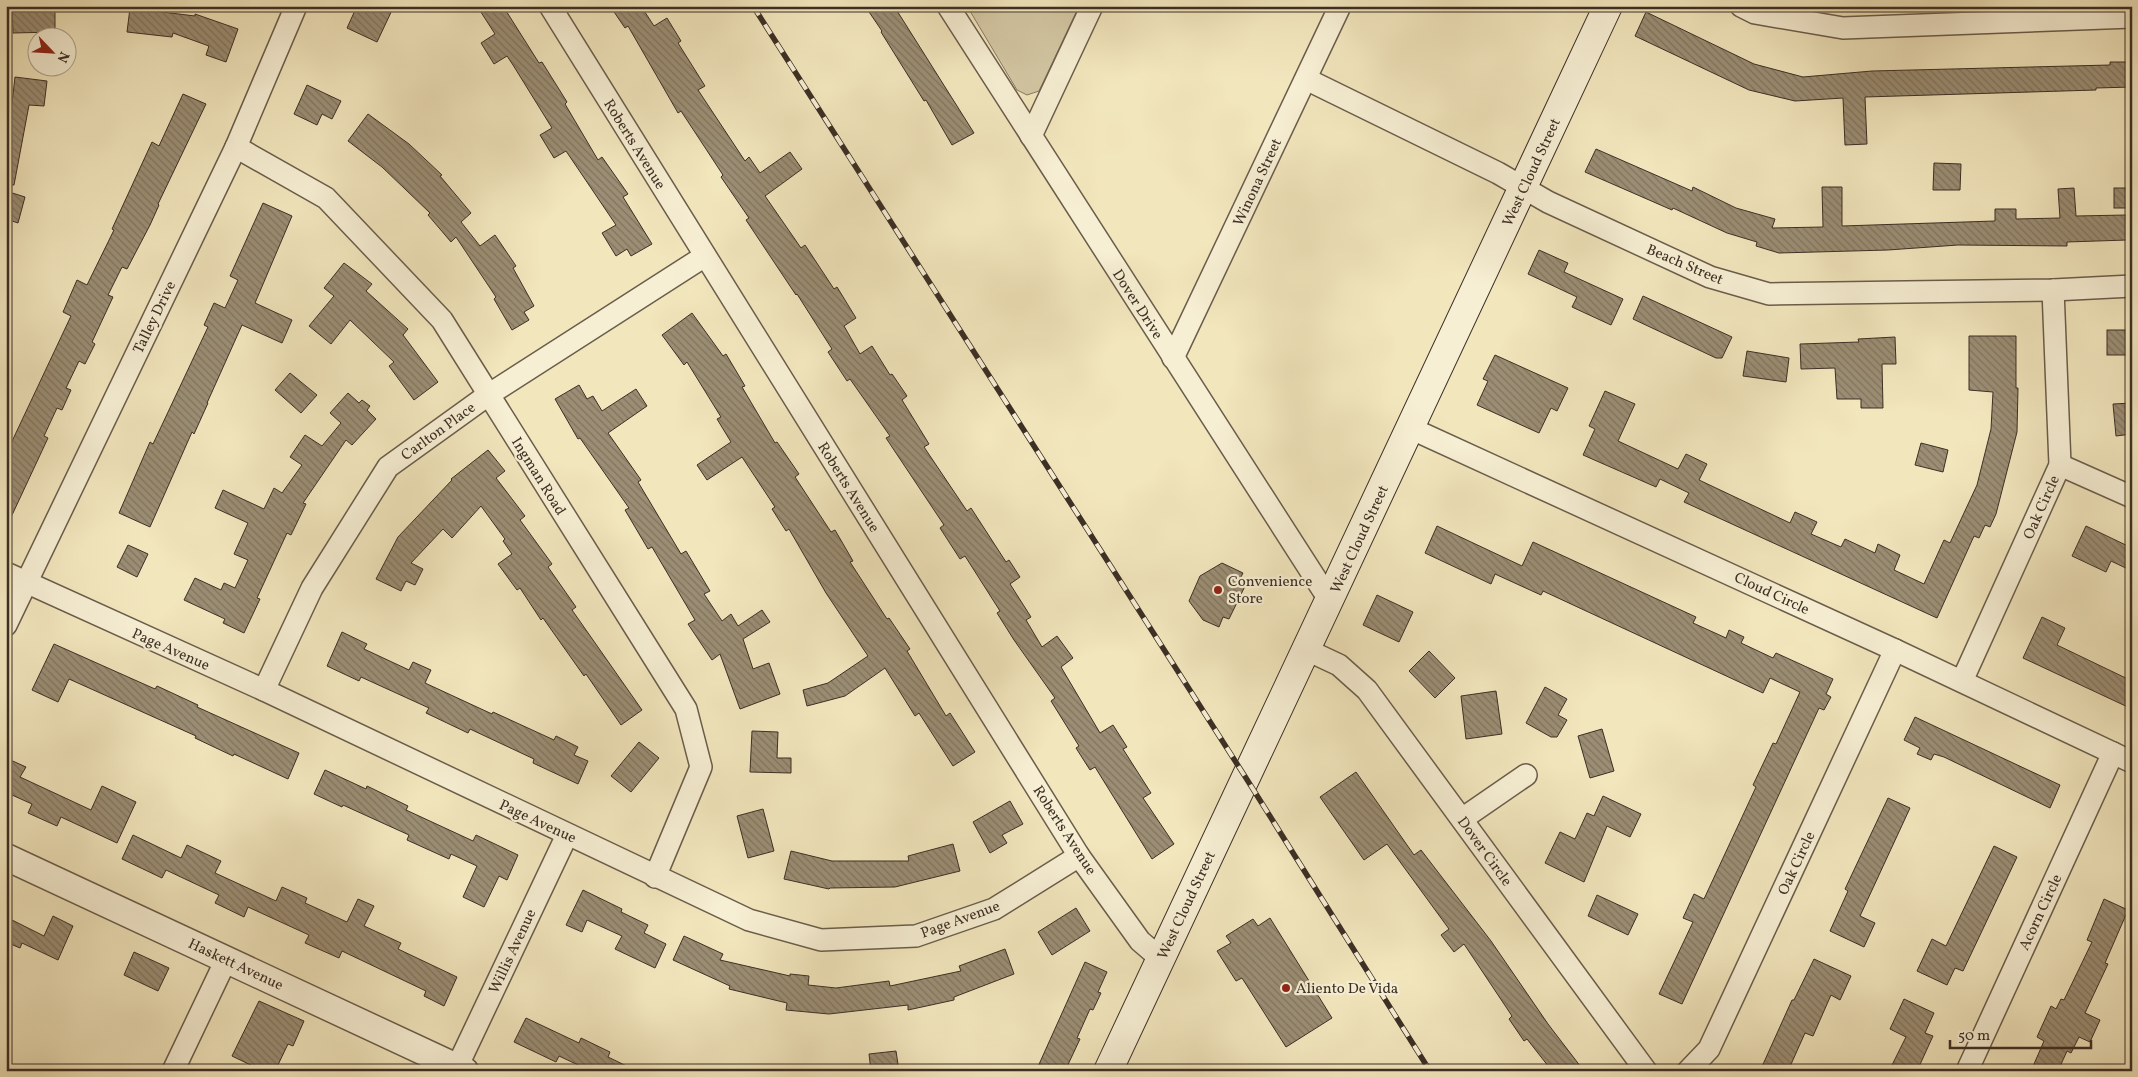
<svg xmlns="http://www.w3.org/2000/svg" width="2138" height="1077" viewBox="0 0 2138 1077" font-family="Vollkorn,serif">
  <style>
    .green { fill: #d3c7a3; stroke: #887b64 }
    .building { fill: url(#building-back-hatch); stroke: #3c2f25 }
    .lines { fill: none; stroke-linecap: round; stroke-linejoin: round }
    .minor-casing { stroke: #6a5d4b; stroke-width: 24 }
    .tertiary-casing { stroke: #6a5d4b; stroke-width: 29 }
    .secondary-casing { stroke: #3c2f25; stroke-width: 30 }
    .minor { stroke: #f7efd4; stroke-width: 21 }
    .tertiary { stroke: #f7efd4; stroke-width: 26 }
    .secondary { stroke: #f7efd4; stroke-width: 28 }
    .rail-casing { stroke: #3c2f25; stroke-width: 5.5 }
    .rail { stroke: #f7efd4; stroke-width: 4; stroke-dasharray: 11; stroke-linecap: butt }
    .poi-dot { fill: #8f2418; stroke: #f7efd4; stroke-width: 2 }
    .labels { text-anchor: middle; stroke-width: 4.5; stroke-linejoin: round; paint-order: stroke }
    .street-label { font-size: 15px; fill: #3c2f25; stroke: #f7efd4 }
    .poi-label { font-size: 15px; fill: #3c2f25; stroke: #f7efd4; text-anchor: start }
  </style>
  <defs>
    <pattern id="building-back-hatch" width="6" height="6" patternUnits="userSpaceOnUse" patternTransform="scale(1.25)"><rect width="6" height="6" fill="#9b8e74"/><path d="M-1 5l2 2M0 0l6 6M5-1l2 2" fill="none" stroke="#80745f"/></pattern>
  </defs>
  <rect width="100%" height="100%" fill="#f2e6bd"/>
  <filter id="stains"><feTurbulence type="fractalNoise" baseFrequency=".004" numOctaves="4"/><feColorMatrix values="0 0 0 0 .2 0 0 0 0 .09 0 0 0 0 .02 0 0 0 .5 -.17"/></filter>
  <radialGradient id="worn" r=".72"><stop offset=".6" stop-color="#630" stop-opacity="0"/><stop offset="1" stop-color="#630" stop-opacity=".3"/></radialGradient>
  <path class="green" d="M967,6H1079L1039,91L1027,95L1017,90Z"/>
  <g class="building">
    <path d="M12,6H55V32L13,33Z"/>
    <path d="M357,6H394L377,42L347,28Z"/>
    <path d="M477,6H503L539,63L542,62L567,102L565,104L598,160L602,157L628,194L623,197L652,244L631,256L627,249L616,256L602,233L616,225L566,151L554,158L540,135L552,128L513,65L507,56L494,64L481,43L495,34Z"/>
    <path d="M610,6H641L654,26L667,18L681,41L678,43L705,86L698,90L745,161L749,157L760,173L790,152L802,169L765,196L801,248L805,245L834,289L837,287L856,318L844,326L860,354L872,346L890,375L892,374L907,396L902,400L929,444L924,447L967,511L971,508L1006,562L1009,560L1020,577L1010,584L1031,617L1026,620L1042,647L1057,636L1073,658L1061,667L1100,733L1113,725L1127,747L1123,749L1151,793L1143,798L1174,844L1152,859L1095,767L1090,770L1076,748L1079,746L1051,701L1055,698L1014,640L997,613L1000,611L965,556L960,559L940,528L944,525L886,438L890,436L850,379L847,381L828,352L832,349L797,294L796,295L746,220L749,218L721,177L723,175L681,111L678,113L628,26L625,28Z"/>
    <path d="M865,6H894L974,133L952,145L926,100L924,101L881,32L882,31Z"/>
    <path d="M130,8L195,16V14L238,29L226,62L206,55L209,46L173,33L172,37L127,32Z"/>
    <path d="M1646,12L1754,64L1803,77L1872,71L2110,65V62H2132V87L2096,88V90L1865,97L1867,144L1845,145L1843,98L1795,101L1749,90L1635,36Z"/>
    <path d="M15,77L47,81L44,106L29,105L14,185H6V119L10,120Z"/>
    <path d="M307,85L341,101L332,119L322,114L317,125L294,114Z"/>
    <path d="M183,94L206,104L158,204L159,205L150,225L127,269L122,267L108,295L113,297L92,342L95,344L85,364L79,361L66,388L71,390L62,410L57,408L44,436L48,438L6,528V454L71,316L63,312L77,280L87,285L114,230L112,229L152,142L159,146Z"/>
    <path d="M368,114L409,144L442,175L440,176L471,213L461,222L480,246L495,235L516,266L513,268L534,306L524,312L529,320L512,330L494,299L496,297L456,237L451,242L428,215L430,213L382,167L348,141Z"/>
    <path d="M1596,149L1692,191L1693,187L1736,208L1775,219L1772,228L1823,227L1822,187H1842V226L1995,221V209H2016V219L2060,218L2058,189L2074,188L2076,216L2126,215L2127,240L2067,242V246L1958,245L1888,250L1779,253L1756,246L1757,242L1727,233L1673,208L1672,210L1585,172Z"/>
    <path d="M1934,163L1961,164L1960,190H1933Z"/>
    <rect x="2114" y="188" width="18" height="20"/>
    <path d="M6,191L25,197L18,223L6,219Z"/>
    <path d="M263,203L292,216L255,303L292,320L282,343L242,325L207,403H208L194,434L192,432L150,527L119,513L150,442L153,444L208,327L204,325L214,303L225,308L238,280L230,276Z"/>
    <path d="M1539,250L1568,263L1564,272L1623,299L1611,325L1572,307L1577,297L1528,274Z"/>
    <path d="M344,263L372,284L366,291L408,329L403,335L438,382L414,400L389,366L394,362L350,320L331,344L309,326L334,296L324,288Z"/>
    <path d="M1643,296L1732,337L1722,358H1716L1633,319Z"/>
    <path d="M692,313L723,356L726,354L745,386L742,387L775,443L777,442L799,474L795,477L831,532L835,530L853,561L850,562L887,619L889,618L910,649L907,651L946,716L950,713L975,752L953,766L919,713L915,716L885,668L845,696L807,706L803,690L828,683L868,656L826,593L789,529L786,531L772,509L775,507L742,457L707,480L697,465L731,442L717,419L721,417L687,362L684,365L662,335Z"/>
    <rect x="2107" y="330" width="25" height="25"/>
    <path d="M1969,336H2016V388H2018L2017,432L1996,514L1990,527L1985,525L1979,538L1974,536L1937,618L1684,502L1689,493L1660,479L1656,487L1583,455L1595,429L1589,426L1605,391L1635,404L1618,441L1678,469L1686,454L1707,464L1699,480L1790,523L1795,512L1817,522L1811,534L1841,547L1845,539L1875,553L1878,544L1900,555L1894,570L1924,584L1944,540L1950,543L1977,485L1991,429L1993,392L1969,390Z"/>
    <path d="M1895,337L1896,364H1882L1883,408H1861V399H1837L1835,368L1801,369L1800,344L1859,342L1858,339Z"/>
    <path d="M1747,351L1789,358L1786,382L1743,376Z"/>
    <path d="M1495,355L1568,388L1557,411L1551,408L1539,433L1477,405L1488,381L1483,379Z"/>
    <path d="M290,373L317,395L301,413L275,390Z"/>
    <path d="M579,385L587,399L593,396L602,411L636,389L647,406L608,433L641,480L638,482L681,554L686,551L710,591L704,594L722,621L731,614L738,626L762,610L770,622L743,639L753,669L769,663L780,694L740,709L720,654L712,660L688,624L695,620L652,547L648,549L625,510L629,508L580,438L578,439L555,399Z"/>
    <path d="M348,393L359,403L362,400L370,406L367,410L376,419L352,445L346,440L303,503L306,504L291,535L287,533L257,598L260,599L244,633L223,623L225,619L184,600L195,578L221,590L224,583L235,588L248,560L234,554L248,523L215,508L223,490L264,509L274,488L282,493L302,465L290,457L305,435L322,446L341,423L330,413Z"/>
    <path d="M2132,403V434L2116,436L2113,404Z"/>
    <path d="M1921,443L1948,450L1943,472L1915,465Z"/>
    <path d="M488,450L505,471L496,478L525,516L520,520L552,564L548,567L576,607L572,610L642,710L621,725L586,674L584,676L543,618L541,620L520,588L517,590L498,564L512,554L503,541L505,539L481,506L452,538L443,529L411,563L423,569L415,585L406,581L401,591L376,579L398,537L452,480L451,479Z"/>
    <path d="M1437,526L1522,566L1533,542L1696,617L1693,623L1726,638L1729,630L1744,637L1741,643L1773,658L1776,653L1833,679L1826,694L1831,697L1824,710L1819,708L1682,1004L1659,994L1693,922L1683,918L1694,894L1704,899L1756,787L1753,785L1773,743L1776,744L1800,692L1770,678L1763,693L1543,591L1541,595L1495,574L1491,584L1425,553Z"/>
    <path d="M2086,526L2132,548V571L2111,561L2106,572L2072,556Z"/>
    <path d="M128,545L148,554L137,577L117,567Z"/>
    <path d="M1222,563L1243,573L1241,577L1248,580L1229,619L1223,617L1219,627L1203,620L1189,601L1200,576Z"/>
    <path d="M1377,595L1413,612L1399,642L1363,625Z"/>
    <path d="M2042,617L2065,628L2057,645L2132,681V709L2023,658Z"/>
    <path d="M342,632L367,644L364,649L409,670L413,662L431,670L425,683L492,714L493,712L554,740L556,736L578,747L574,755L588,761L578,784L533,763L534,759L470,729L468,733L426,713L429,708L361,677L359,681L327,666Z"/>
    <path d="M54,644L155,689L157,686L198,705L197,707L299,753L288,779L234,754L233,756L195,738L196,736L69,679L58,702L32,690Z"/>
    <path d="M1429,651L1455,678L1435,698L1409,671Z"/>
    <path d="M1545,687L1567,699L1558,715L1567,720L1557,737H1551L1526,723Z"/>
    <path d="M1496,691L1502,734L1466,739L1461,696Z"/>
    <path d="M1915,717L2060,785L2050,808L1944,757L1934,754L1931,760L1917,754L1920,748L1904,740Z"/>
    <path d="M1602,729L1614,771L1590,778L1578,736Z"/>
    <path d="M752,731L778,732L777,758H791V773L750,772Z"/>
    <path d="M639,742L659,758L631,792L611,776Z"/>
    <path d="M6,758L26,767L20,777L91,810L102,786L136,802L117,843L61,817L57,826L28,813L32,804L12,795L6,806Z"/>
    <path d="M325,770L366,789L367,786L408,806L406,810L473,841L476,835L518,855L507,880L499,876L484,907L463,897L477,866L451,854L449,859L407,840L409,835L343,805L342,807L314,794Z"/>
    <path d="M1356,772L1414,855L1421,850L1491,941L1548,1024L1584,1071H1552L1527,1039L1524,1041L1509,1019L1512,1016L1464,944L1454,952L1441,935L1449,929L1387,844L1364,860L1320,797Z"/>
    <path d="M1603,796L1641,814L1630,837L1607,826L1584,882L1545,863L1560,832L1575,839L1587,813L1594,816Z"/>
    <path d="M1888,798L1910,808L1860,916L1875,923L1864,947L1830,931L1848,891L1845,889Z"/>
    <path d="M1010,801L1023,824L1002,835L1007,843L990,853L973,822Z"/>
    <path d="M763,809L774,851L748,858L737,816Z"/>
    <path d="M133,835L181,858L187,845L221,861L215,873L276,901L282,887L307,898L305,903L347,922L358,899L374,906L364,926L401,943L398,949L457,977L444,1006L424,996L426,991L342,951L339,958L305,943L309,935L248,907L244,917L215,903L219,895L166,870L162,878L122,859Z"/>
    <path d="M953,844L960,871L895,887L830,888L829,889L784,879L791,851L832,861H909L908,856Z"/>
    <path d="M1994,846L2017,857L1963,971L1955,968L1947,985L1917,971L1932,939L1946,946Z"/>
    <path d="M583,890L622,909L621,912L648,925L644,933L666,944L655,968L615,949L622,936L587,920L582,932L566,925Z"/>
    <path d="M1597,895L1638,914L1628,935L1588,916Z"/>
    <path d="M2104,899L2128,910L2105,963L2108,964L2085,1013L2100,1020L2090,1042L2079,1037L2071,1053L2067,1051L2058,1071H2031L2044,1041L2037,1037L2051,1006L2056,1009L2061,999L2064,1000L2092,942L2087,940Z"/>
    <path d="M1076,908L1090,931L1052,955L1038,932Z"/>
    <path d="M53,916L73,926L58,960L22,943L20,948L6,942V917L44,936Z"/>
    <path d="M1270,918L1332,1018L1286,1047L1242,978L1236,981L1217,951L1231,943L1226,936L1253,919L1258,926Z"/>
    <path d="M684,936L723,954L720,960L790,976V974L809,976L808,985L836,988L889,981L890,986L961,971L959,966L1005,949L1014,974L954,997V1000L908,1010V1005L829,1014L786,1010L787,1003L729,989L730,986L673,960Z"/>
    <path d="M134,952L169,968L158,991L124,975Z"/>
    <path d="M1814,959L1851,976L1840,1000L1831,995L1813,1036L1805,1033L1788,1071H1760L1792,1000H1794Z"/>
    <path d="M1085,962L1107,972L1098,992L1101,993L1093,1010L1090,1009L1077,1038L1080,1039L1065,1071H1036Z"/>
    <path d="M1904,999L1934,1013L1925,1033L1933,1036L1917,1071H1889L1906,1037L1890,1029Z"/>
    <path d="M259,1001L304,1021L293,1046L288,1044L275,1071H263L232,1056Z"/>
    <path d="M526,1018L579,1043L581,1038L610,1052L608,1057L637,1071H591L559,1056L556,1062L514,1042Z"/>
    <path d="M896,1051L899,1071H871L869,1054Z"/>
  </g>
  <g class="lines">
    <g class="minor-casing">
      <g id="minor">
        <path d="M550,6L1079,856L1140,941L1161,959"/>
        <path d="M948,6L1330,601"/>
        <path d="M1741,6L1755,13L1843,28L2132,17"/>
        <path d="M1306,79L1498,173L1548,202L1710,277L1769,294L2053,290L2132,286"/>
        <path d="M1031,136L1092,6"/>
        <path d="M236,147L326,198L442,320L686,709L701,767L655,877"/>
        <path d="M1173,358L1340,6"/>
        <path d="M1410,428L1895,650L2132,762"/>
        <path d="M2060,465L2132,497"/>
        <path d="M6,573L264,690L749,920L821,940L916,936L994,909L1079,856"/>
        <path d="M6,625L236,147L296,6"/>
        <path d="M1307,650L1339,665L1367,690L1646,1071"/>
        <path d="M1962,681L2060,465L2053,290"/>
        <path d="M264,690L312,588L388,467L488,395L705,256"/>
        <path d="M1462,819L1526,775"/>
        <path d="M457,1067L567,835"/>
        <path d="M173,1071L226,960"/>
        <path d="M1688,1071L1709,1049L1895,650"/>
        <path d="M1967,1071L2113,753"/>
      </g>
    </g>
    <g class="tertiary-casing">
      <path id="tertiary" d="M6,857L465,1071"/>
    </g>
    <g class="secondary-casing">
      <path id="secondary" d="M1108,1071L1608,6"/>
    </g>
    <use href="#minor" class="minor"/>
    <use href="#tertiary" class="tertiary"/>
    <use href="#secondary" class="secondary"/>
    <g class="rail-casing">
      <path id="rail" d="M753,6L1246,778L1430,1071"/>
    </g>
    <use href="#rail" class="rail"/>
  </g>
  <g class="poi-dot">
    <circle cx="1218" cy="590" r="5"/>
    <circle cx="1286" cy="988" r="5"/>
  </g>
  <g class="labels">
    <g class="street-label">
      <text transform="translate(635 144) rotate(58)" y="5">Roberts Avenue</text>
      <text transform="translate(1531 172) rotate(-65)" y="5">West Cloud Street</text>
      <text transform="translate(1257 182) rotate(-65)" y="5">Winona Street</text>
      <text transform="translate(1685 264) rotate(23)" y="5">Beach Street</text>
      <text transform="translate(1138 304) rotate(57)" y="5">Dover Drive</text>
      <text transform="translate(154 317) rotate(-64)" y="5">Talley Drive</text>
      <text transform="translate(438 431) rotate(-36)" y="5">Carlton Place</text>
      <text transform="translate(539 476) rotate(58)" y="5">Ingman Road</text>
      <text transform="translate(849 487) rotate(58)" y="5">Roberts Avenue</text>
      <text transform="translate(2041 507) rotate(-66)" y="5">Oak Circle</text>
      <text transform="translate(1359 539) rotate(-65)" y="5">West Cloud Street</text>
      <text transform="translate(1772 593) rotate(25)" y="5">Cloud Circle</text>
      <text transform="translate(171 649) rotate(24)" y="5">Page Avenue</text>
      <text transform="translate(538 821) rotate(25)" y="5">Page Avenue</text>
      <text transform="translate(1065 830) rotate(57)" y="5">Roberts Avenue</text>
      <text transform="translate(1485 851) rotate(54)" y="5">Dover Circle</text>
      <text transform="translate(1796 863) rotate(-65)" y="5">Oak Circle</text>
      <text transform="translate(1186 905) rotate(-65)" y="5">West Cloud Street</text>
      <text transform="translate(2040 912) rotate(-65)" y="5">Acorn Circle</text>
      <text transform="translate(960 919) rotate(-20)" y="5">Page Avenue</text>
      <text transform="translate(512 951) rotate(-65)" y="5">Willis Avenue</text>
      <text transform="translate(236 964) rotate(25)" y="5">Haskett Avenue</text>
    </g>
    <g class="poi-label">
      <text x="1228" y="586">Convenience<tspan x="1228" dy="17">Store</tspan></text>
      <text x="1296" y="993">Aliento De Vida</text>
    </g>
  </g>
  <rect width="2138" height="1077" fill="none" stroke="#f2e6bd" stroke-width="25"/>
  <rect x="8" y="8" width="2123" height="1062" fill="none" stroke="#3c2f25" stroke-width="2.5"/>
  <rect x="12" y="12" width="2113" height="1052" fill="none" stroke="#3c2f25"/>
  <g transform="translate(52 52) rotate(115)"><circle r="24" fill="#f7efd4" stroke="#aca28e"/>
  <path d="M0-4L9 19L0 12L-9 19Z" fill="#8f2418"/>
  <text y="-8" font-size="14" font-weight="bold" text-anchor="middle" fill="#3c2f25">N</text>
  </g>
  <path d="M1950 1040v8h141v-8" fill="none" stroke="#3c2f25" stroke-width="2.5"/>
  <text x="1958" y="1040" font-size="15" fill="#3c2f25" stroke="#f7efd4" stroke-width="4" paint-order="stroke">50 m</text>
  <rect width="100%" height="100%" filter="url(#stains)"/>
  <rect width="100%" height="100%" fill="url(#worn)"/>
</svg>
